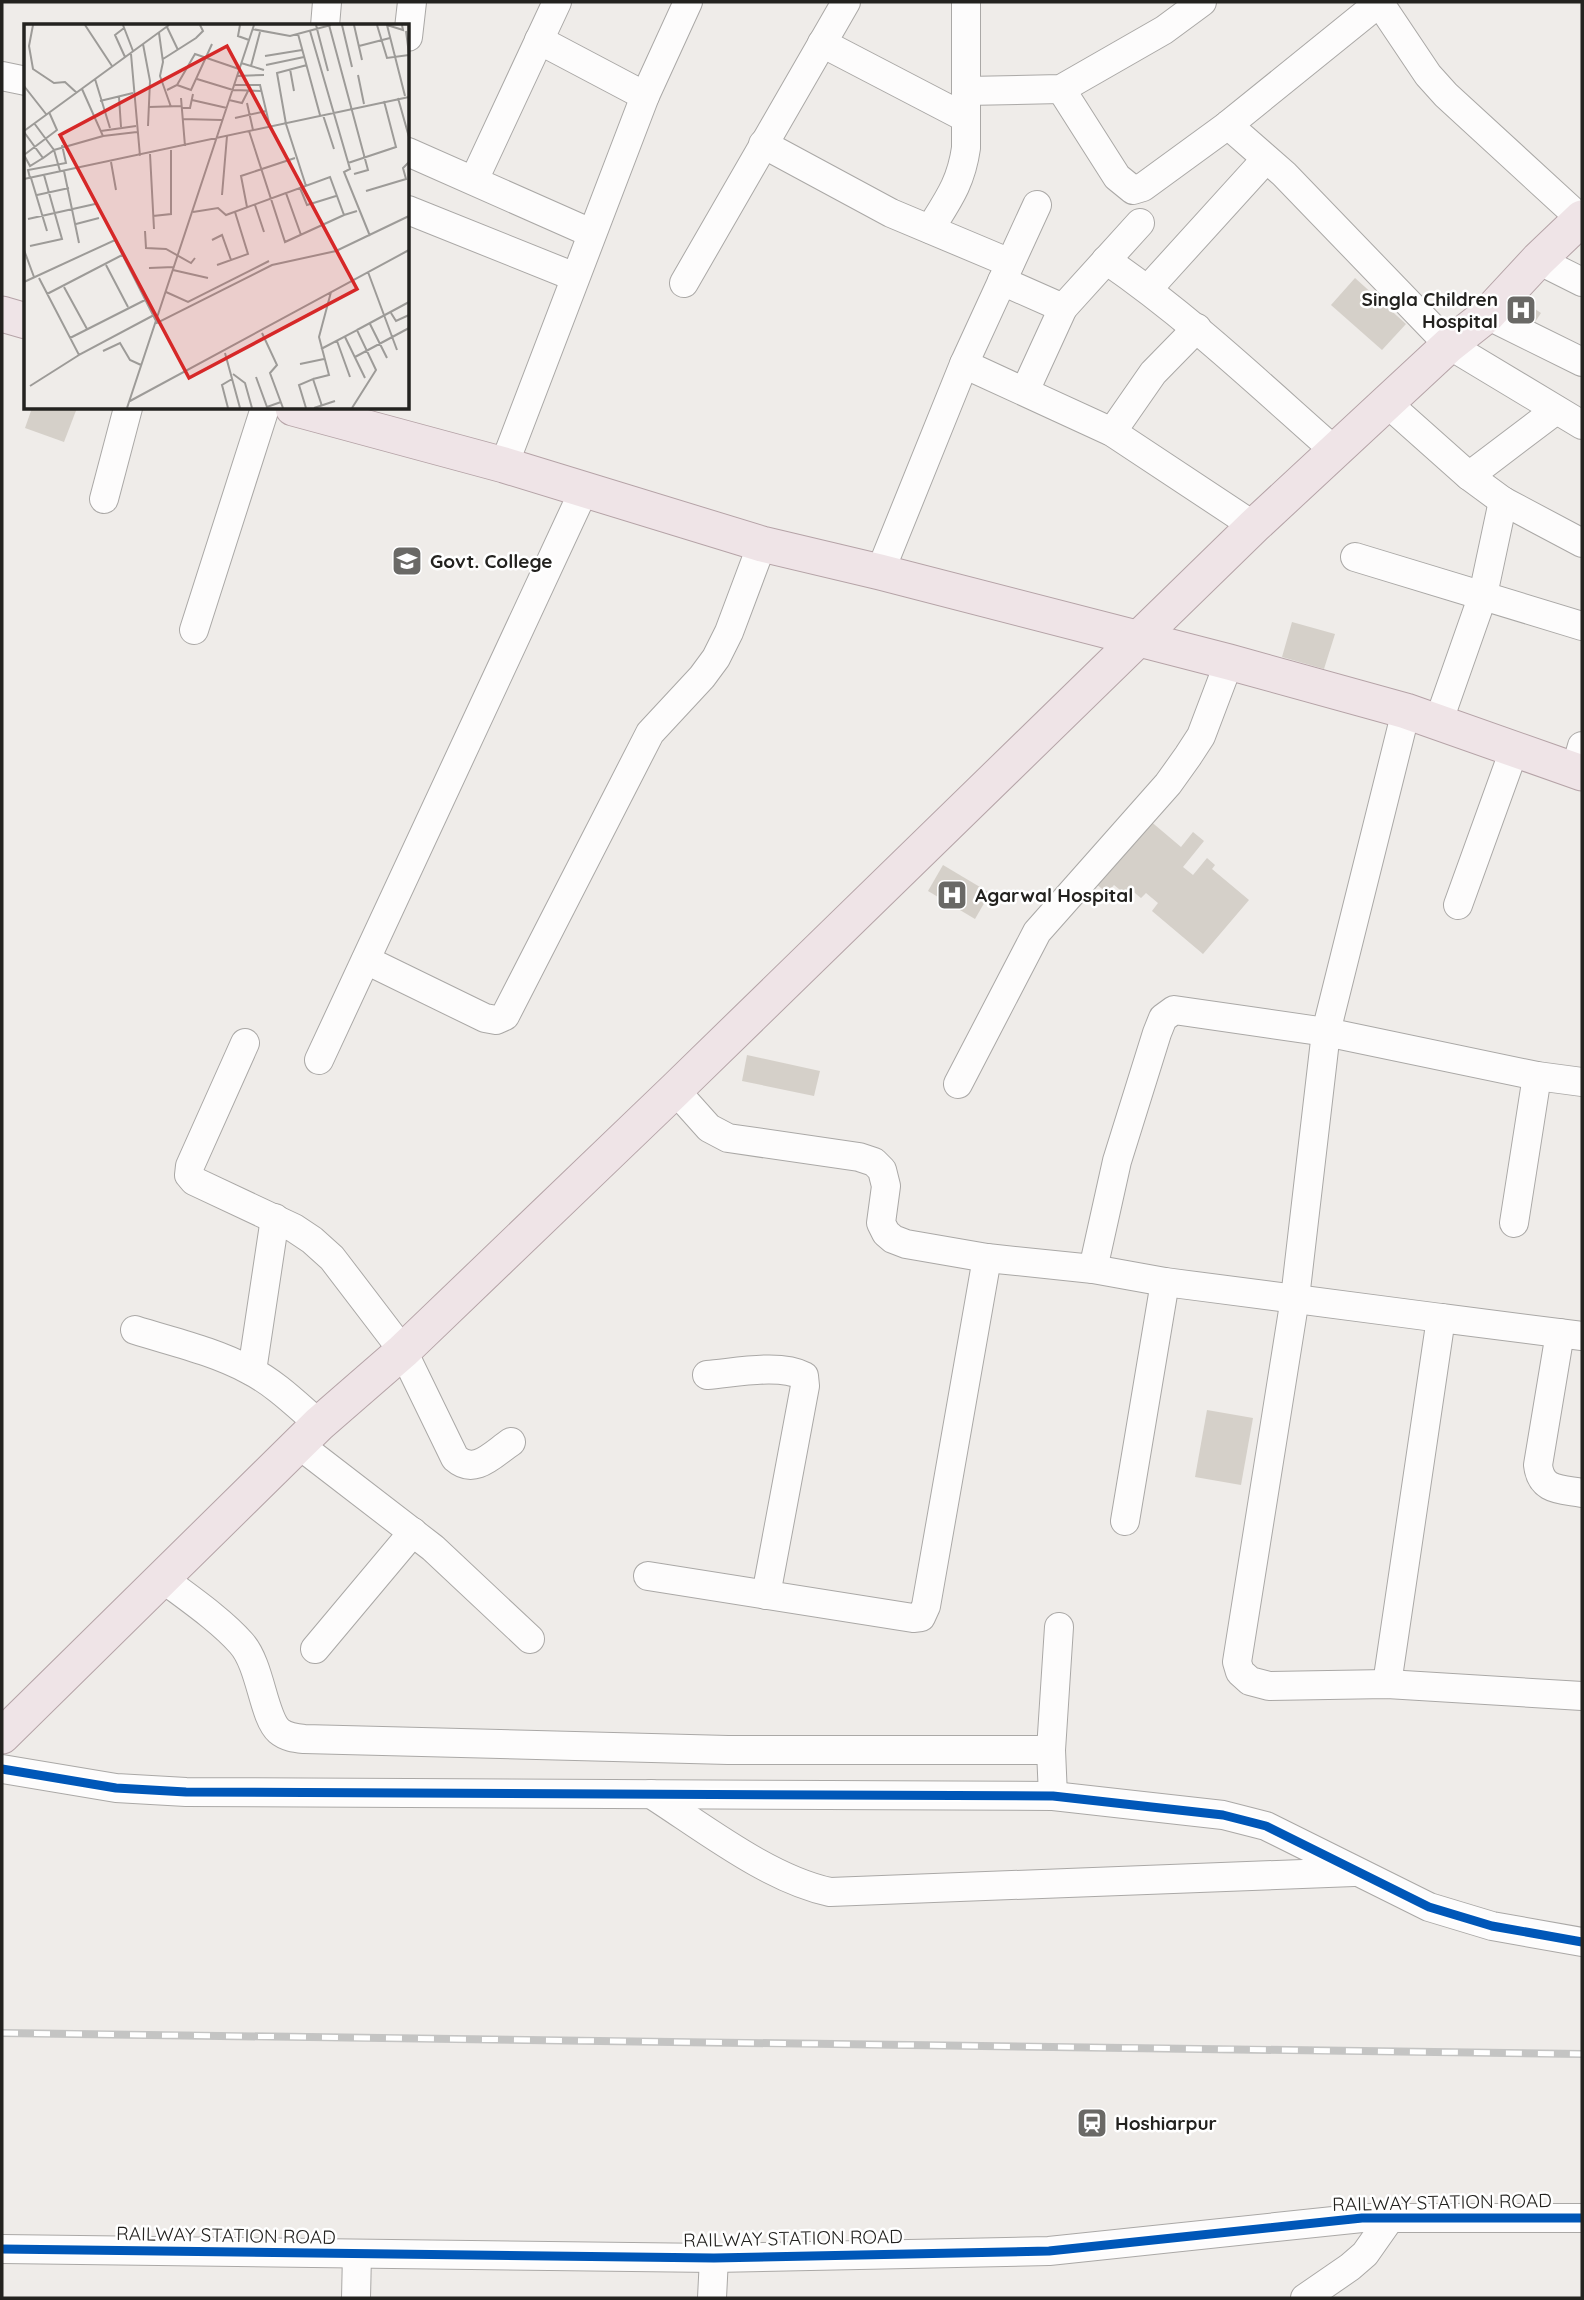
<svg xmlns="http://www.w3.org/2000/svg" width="1584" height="2300" viewBox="0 0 1584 2300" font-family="Quicksand,sans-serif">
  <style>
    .building { fill: #d5d0c9 }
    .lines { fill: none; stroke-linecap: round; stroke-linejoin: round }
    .minor-casing { stroke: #aaa8a6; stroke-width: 30 }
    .major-casing { stroke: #b5a3a7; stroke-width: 37 }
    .minor { stroke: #fdfcfc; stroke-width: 28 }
    .major { stroke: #efe4e7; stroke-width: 35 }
    .rail-casing { stroke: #c4c4c3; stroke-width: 8 }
    .rail { stroke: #fff; stroke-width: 5; stroke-dasharray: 16; stroke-linecap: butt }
    .cycleway-casing { stroke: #fff; stroke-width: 13 }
    .cycleway { stroke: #0057b8; stroke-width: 9 }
    .labels { text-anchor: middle; stroke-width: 5; stroke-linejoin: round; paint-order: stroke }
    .poi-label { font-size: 19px; font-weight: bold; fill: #23221f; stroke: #fff; text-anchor: start }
    .street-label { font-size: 19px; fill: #23221f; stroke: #fff }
    .inset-road { fill: none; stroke: #9d9b98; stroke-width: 2 }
    .view { fill: #d62828; fill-opacity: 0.15; stroke: #d62828; stroke-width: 3.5 }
    .inset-edge { fill: none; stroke: #23221f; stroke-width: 3.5 }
  </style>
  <rect width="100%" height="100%" fill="#efece9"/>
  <g class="building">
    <path d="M1355,278L1406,324L1382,350L1331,305Z"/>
    <path d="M1516,297L1541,313L1531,328L1506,312Z"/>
    <path d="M32,408H77L64,442L25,428Z"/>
    <path d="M1292,622L1335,634L1324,669L1282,657Z"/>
    <path d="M1142,814L1181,847L1193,832L1204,841L1183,867L1193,875L1207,858L1215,865L1212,869L1249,900L1203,954L1152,911L1158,903L1146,893L1141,898L1130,889L1125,894L1114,885L1107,893L1089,878Z"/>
    <path d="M943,865L990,893L975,919L928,891Z"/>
    <path d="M747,1055L820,1071L814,1096L742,1081Z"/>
    <path d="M1207,1410L1253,1418L1241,1485L1195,1477Z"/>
  </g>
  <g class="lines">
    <g class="minor-casing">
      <g id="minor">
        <path d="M1379,2L1428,75L1446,95L1581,219"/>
        <path d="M325,26L327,2"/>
        <path d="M408,37L412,2"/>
        <path d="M539,40L645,96"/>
        <path d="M822,43L966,118"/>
        <path d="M2,76L26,81"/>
        <path d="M1061,89L1117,177L1133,190L1143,187L1228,125L1380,2"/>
        <path d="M966,91L1061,89L1164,30L1202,2"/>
        <path d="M1228,125L1284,174L1449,345L1582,425"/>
        <path d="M763,144L891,213L1010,263"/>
        <path d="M408,152L591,233"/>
        <path d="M474,180L557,2"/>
        <path d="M408,210L575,277"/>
        <path d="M930,229C948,200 961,183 966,148V2"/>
        <path d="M1106,260C1189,317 1261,386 1336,452"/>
        <path d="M1538,260L1582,282"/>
        <path d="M1002,281L1063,308L1140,223"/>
        <path d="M684,283L846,2"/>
        <path d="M1148,289L1266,159"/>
        <path d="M1487,315L1582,362"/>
        <path d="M964,364L1112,432L1254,526"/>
        <path d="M1025,391L1063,308"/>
        <path d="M1387,403L1469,476L1556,410"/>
        <path d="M1112,432L1153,373L1197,328"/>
        <path d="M504,465L645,96L688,2"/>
        <path d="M1469,476L1503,501L1582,543"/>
        <path d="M104,499L128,408"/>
        <path d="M1355,557L1582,626"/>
        <path d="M880,572L964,364L1037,205"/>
        <path d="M194,630L265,408"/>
        <path d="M1406,711L1326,1032L1295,1298L1237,1662L1240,1672L1250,1681L1269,1686L1387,1684L1582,1696"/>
        <path d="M1438,723L1483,595L1503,501"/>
        <path d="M1575,771L1582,746"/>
        <path d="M1458,905L1514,750"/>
        <path d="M366,960L485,1018L496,1020L505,1016L650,733L702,677L716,658L729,632L762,544"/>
        <path d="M245,1043L190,1166L189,1175L194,1181L294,1228L312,1240L332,1258L403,1351L455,1458C475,1476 493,1454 511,1442"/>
        <path d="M319,1060L584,490"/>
        <path d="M958,1084L1037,932L1168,784L1188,756L1201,736L1229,662"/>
        <path d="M675,1090L709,1128L728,1138L859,1157L874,1162L882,1170L886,1186L881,1223L886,1233L893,1239L906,1244L987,1258L1093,1269L1165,1282L1441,1318"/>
        <path d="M1514,1223L1537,1076"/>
        <path d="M1093,1269L1117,1161L1157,1033L1163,1018L1174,1010L1326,1032L1537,1076L1582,1082"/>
        <path d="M135,1330C173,1342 214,1351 249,1370C275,1383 297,1405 319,1424"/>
        <path d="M1560,1333L1538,1465C1541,1491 1560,1489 1582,1493"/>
        <path d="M252,1371L275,1218"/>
        <path d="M707,1375C734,1373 780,1363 804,1376L805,1386L766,1595"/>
        <path d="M298,1444L433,1548L530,1639"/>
        <path d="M1125,1521L1165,1282"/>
        <path d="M648,1576L913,1618L921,1617L926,1606L987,1258"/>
        <path d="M162,1578C187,1597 221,1620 241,1643C261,1665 263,1717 279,1731C286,1737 295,1738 304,1739L728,1750H1051"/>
        <path d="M315,1649L413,1532"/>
        <path d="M1387,1684L1441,1318L1582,1336"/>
        <path d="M2,1769L116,1788L186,1792L1053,1796L1223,1815L1266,1826L1429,1907L1492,1926L1582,1942"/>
        <path d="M651,1794C704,1828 769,1879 830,1892L1354,1872"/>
        <path d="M1053,1796L1051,1750L1059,1627"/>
        <path d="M2,2249L714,2258L1049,2251L1362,2218H1582"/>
        <path d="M356,2298L357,2254"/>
        <path d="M712,2298L714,2258"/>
        <path d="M1305,2298L1350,2267L1365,2254L1391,2217"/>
      </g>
    </g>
    <g class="major-casing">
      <g id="major">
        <path d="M2,314L26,321"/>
        <path d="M293,408L504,465L762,544L880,572L1229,662L1406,711L1582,773"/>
        <path d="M2,1736L319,1424L403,1351L675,1090L1254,526L1449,345L1487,315L1538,260L1582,218"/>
      </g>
    </g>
    <use href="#minor" class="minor"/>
    <use href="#major" class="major"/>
    <g class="rail-casing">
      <path id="rail" d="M2,2033L1582,2054"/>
    </g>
    <use href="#rail" class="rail"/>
    <g class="cycleway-casing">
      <g id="cycleway">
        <path d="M2,1769L116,1788L186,1792L1053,1796L1223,1815L1266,1826L1429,1907L1492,1926L1582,1942"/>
        <path d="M2,2249L714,2258L1049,2251L1362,2218H1582"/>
      </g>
    </g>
    <use href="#cycleway" class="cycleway"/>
  </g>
  <defs>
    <g id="hospital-square" transform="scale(1.575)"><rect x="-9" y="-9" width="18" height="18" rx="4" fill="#6a6966" stroke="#fff"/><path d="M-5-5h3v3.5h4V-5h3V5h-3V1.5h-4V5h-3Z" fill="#fff"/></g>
    <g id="school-square" transform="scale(1.575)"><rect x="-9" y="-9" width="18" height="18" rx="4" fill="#6a6966" stroke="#fff"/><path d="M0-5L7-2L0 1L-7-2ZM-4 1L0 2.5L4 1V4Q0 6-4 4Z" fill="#fff"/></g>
    <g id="station-square" transform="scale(1.575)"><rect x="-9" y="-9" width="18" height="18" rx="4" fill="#6a6966" stroke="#fff"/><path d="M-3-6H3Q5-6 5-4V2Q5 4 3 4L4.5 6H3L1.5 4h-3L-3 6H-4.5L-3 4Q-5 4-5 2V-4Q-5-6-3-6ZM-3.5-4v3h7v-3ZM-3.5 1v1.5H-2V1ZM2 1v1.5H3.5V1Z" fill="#fff"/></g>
  </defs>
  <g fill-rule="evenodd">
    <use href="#hospital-square" x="1521" y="310"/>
    <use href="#school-square" x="407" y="561"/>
    <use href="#hospital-square" x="952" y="895"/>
    <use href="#station-square" x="1092" y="2123"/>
  </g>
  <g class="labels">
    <g class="poi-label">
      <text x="1498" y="306" text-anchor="end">Singla Children<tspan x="1498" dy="22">Hospital</tspan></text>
      <text x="430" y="568">Govt. College</text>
      <text x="975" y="902">Agarwal Hospital</text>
      <text x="1115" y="2130">Hoshiarpur</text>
    </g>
    <g class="street-label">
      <text transform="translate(1442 2202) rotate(-1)" y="7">RAILWAY STATION ROAD</text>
      <text transform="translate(226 2235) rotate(1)" y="7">RAILWAY STATION ROAD</text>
      <text transform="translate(793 2238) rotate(-1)" y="7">RAILWAY STATION ROAD</text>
    </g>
  </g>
  <g transform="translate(24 24)">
    <rect width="385" height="385" fill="#efece9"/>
    <path class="inset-road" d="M9,1L5,22L9,45L30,59L41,58L53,69M61,1L88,42M99,1L109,27M216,1L214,12L225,16M292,1L304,47M305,1L344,146L330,150M318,1L328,43M330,1L338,36M353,1L363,34L385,31M378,1L379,6L363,1L381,72M143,3L154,26M100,4L91,11L101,33M228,5L266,12L307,1M286,7L326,145L320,148L346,212M382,7L385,30M135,9L139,38L136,52L147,83M274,10L296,91M119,20L126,57L124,102M335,22L366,14M107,30L116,132M241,32L278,26M139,35L172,14L179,7L176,1M217,39L240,46M242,41L280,33M227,42L236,8M266,45L270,67M334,51L340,80M213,52L240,51M71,55L86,104M173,55L209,66L238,67M153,61L167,66L188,20M211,61H236L246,103M0,62L22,90M143,66L153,61L171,30L215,45M95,73L97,103M157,74L161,122M374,74L385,113M168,76L203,84M205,76L218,79L224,67M76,77L109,69M223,79L229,106M125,83L158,82M158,84H166L169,70M299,91L310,125M211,94L242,87M158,95L198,96M0,107L145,1M77,107L112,102M225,107L261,218L320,191M0,108L19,134L30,126L10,99M79,112L113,108M126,130L130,205M0,131L33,106L25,88M0,131L6,142L19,134M87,138L92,166M324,139L372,123L360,77M36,147L30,126L79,112L58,65M40,147L55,219M6,154L4,146L42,139L38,121M7,154L23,207M0,155L385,73M282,162L262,100L253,49L283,41M276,164L283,181L312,172M342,167L382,155L379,144L385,138M13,171L45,164M198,171L203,112M231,181L240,208M223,183L217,152L271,134M169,188L194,184L202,191L262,169M129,192L147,190V126M4,195L71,180M52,200L75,194M121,207L122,224L142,225L167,239L171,234M277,211L262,169L306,153L320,191L333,187M188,216L198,211L207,236M6,222L38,215L20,151M0,226L10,253M82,241L104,283M193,241L224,230L211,188M125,244L150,243M149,246L184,254M344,248L373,326M15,254L55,331L130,291M0,258L91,216L133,299L248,241L312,227L385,192M40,263L63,305M142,268L164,278L245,237M23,270L100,230M367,289L372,297L385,291M346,300L363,334M333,306L385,278M238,309L253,341L246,349L259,384M321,313L341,354M46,314L123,275M313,317L326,353M297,325L333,306L352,346L328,384M79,327L96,319L106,336L117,341M201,329L216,384M331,333L385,304M276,340L300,335M209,350L221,359L228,384M232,353L243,383L257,378M289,355L305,351L295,313L307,268M6,362L55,331M106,377L385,226M103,384L230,1M204,384L198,361L208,355M282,384L275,361L289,355L298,382M290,384L311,377"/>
    <path class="view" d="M203,22L333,265L165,354L36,111Z"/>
    <rect width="385" height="385" class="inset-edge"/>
  </g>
  <rect width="1584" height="2300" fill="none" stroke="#23221f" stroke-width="7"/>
</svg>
